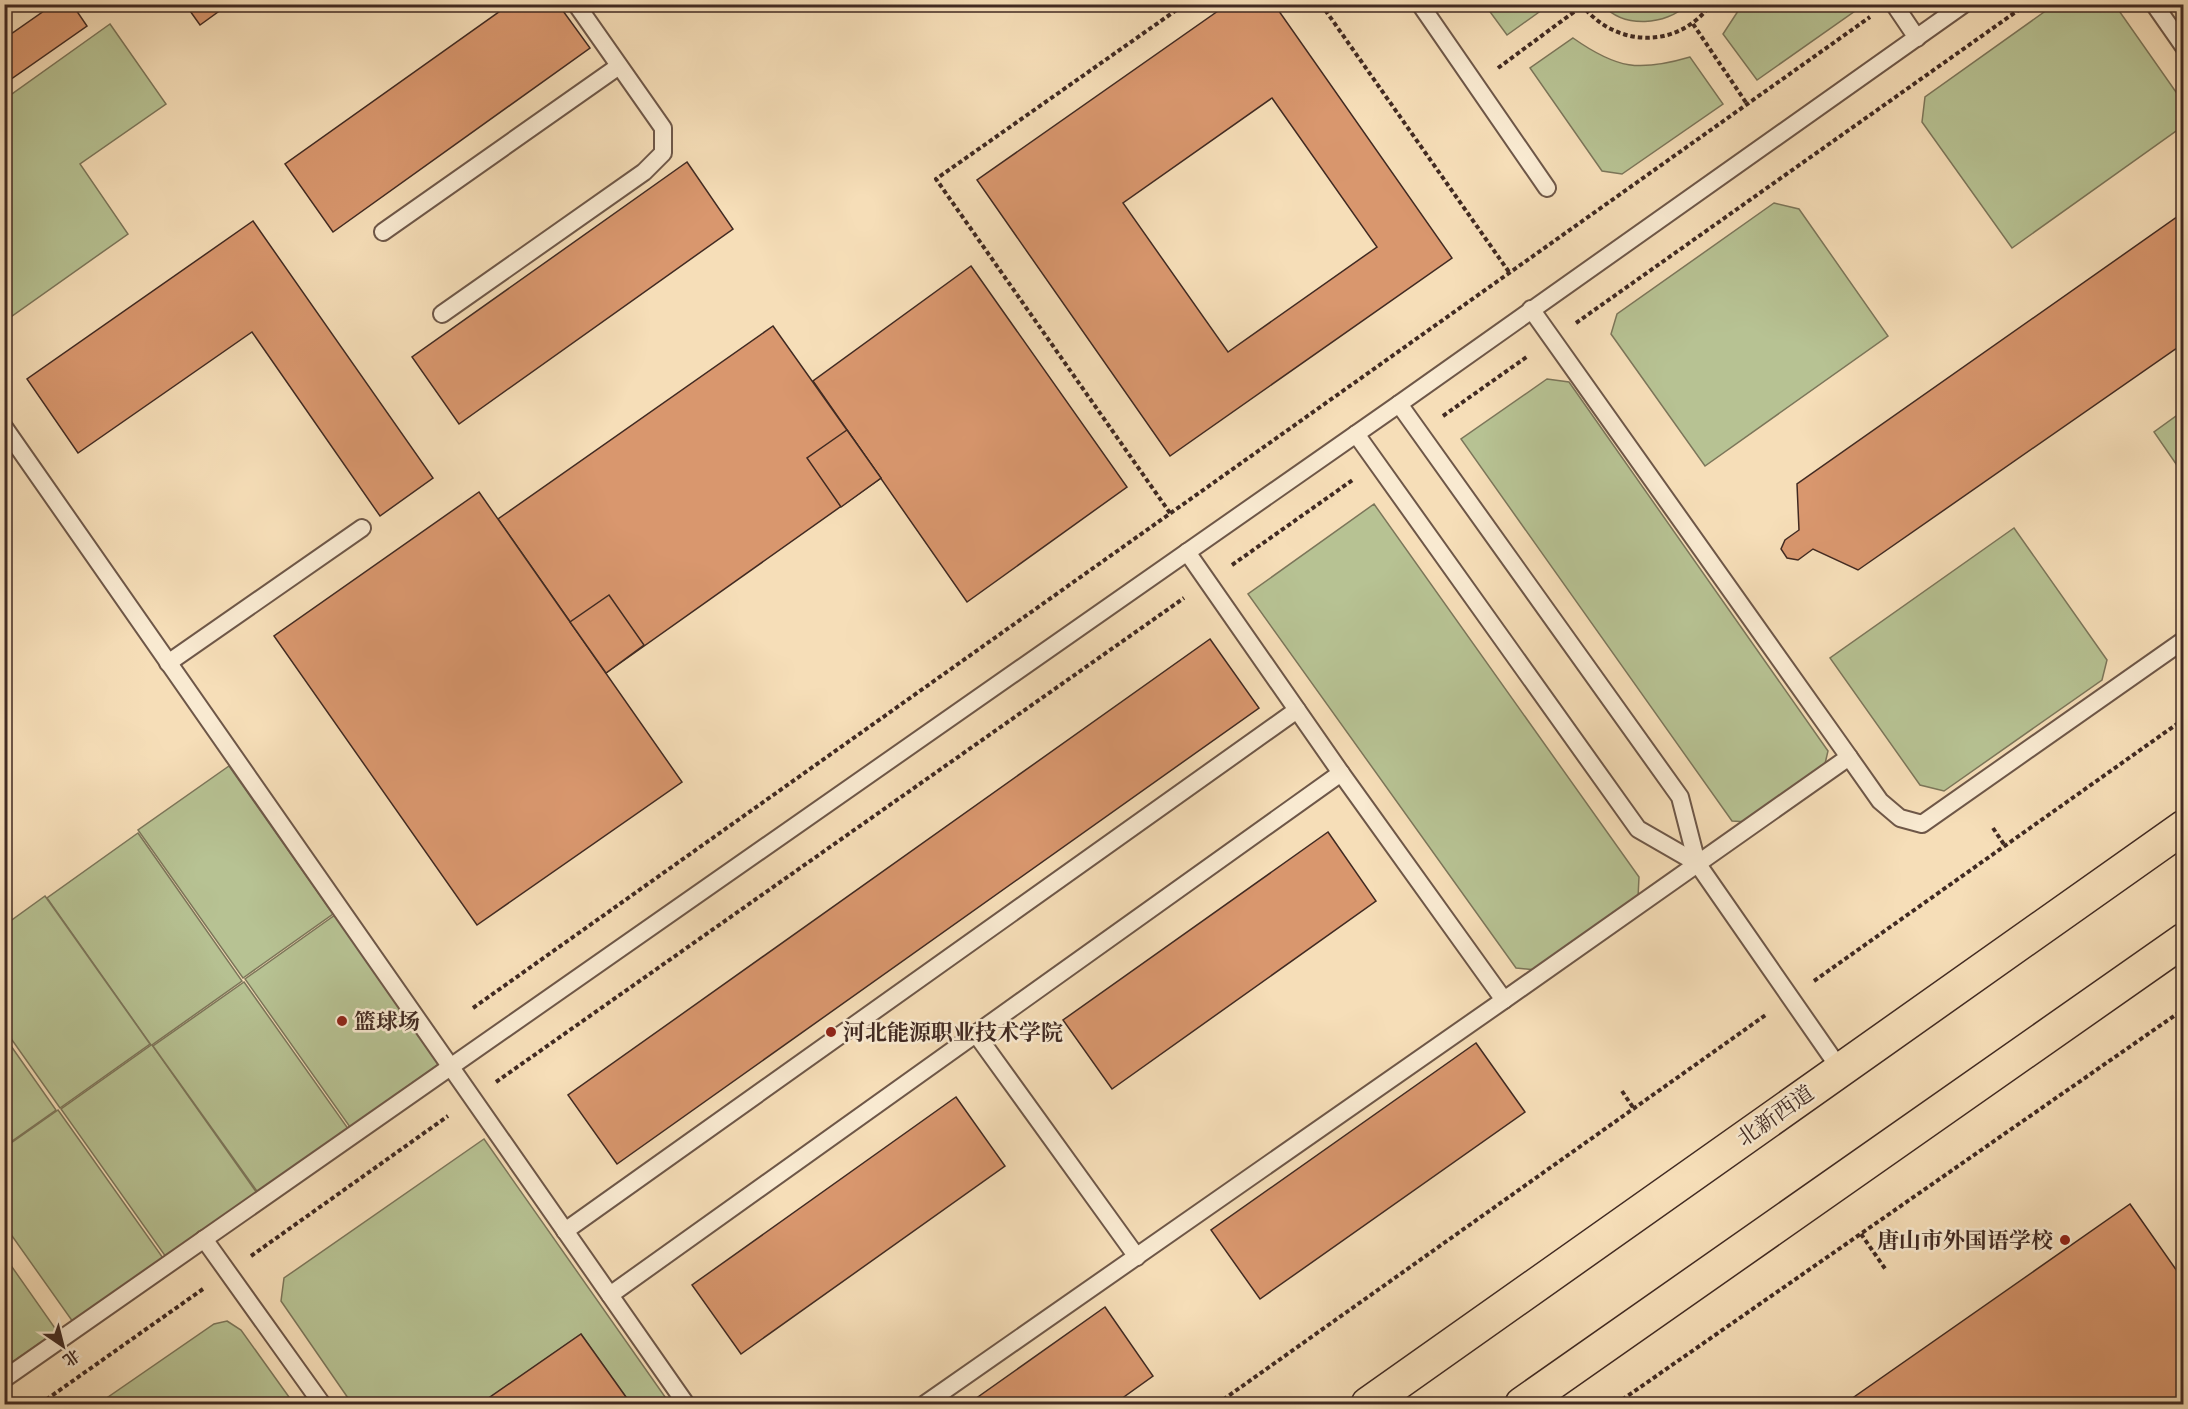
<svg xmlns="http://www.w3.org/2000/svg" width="2188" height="1409" viewBox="0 0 2188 1409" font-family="'IM FELL DW Pica','Noto Serif SC',serif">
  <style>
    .green { fill: #b7c293; stroke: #7c765a; stroke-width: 1.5 }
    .building { fill: #d9976e; stroke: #412a22; stroke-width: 1.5; fill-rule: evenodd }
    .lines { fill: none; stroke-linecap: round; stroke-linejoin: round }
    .lane-casing { stroke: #6e5748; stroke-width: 20 }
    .primary-casing { stroke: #412a22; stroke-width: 36 }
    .path { stroke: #412a22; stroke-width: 4; stroke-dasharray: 4.5 3; stroke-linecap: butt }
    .lane { stroke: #f9ead1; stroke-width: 16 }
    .primary { stroke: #f6deb8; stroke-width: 33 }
    .poi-dot { fill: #8f2418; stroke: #f9ead1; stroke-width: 2 }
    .labels { text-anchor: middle; stroke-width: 5; stroke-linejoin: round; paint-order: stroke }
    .poi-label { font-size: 22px; font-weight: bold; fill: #412a22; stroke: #f9ead1; text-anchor: start }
    .street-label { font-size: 22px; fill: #412a22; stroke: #f9ead1 }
  </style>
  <rect width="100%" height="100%" fill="#f6deb8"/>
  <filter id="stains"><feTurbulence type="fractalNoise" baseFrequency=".00333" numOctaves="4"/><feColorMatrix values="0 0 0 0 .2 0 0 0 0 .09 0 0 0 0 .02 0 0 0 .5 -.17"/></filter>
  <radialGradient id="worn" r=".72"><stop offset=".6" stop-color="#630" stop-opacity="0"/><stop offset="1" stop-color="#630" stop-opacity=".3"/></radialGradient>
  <g class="green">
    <path d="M1549,5L1507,35L1485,5L1549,4Z"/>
    <path d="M1603,5H1687C1666,25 1624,29 1603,5Z"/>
    <path d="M1742,5V4L1856,5L1855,11L1757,80L1723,34Z"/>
    <path d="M2054,5H2115L2183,102V126L2012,248L1922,122L1925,97Z"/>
    <path d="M110,24L166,104L80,164L128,234L5,321V99Z"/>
    <path d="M1573,38C1617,69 1639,72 1690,57L1723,104L1622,174L1602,171L1530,68Z"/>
    <path d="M1774,203L1799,209L1888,336L1705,466L1611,334L1617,314Z"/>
    <path d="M1547,379L1569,382L1828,751L1824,768L1748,822L1732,821L1461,439Z"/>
    <path d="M2183,411V474L2154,432Z"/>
    <path d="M1374,504L1639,877L1638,898L1536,970L1516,968L1248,594Z"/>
    <path d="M2014,528L2107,660L2102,680L1944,791L1920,785L1830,658Z"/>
    <path d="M229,766L333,914L243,978L138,830Z"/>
    <path d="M138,833L242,981L152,1045L257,1193L166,1257L61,1109L151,1045L47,898Z"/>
    <path d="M45,896L150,1044L60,1108L5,1030V925Z"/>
    <path d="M335,915L440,1063L350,1127L245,979Z"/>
    <path d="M244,982L349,1130L259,1194L153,1046Z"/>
    <path d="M4,1036L56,1110L5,1146H4Z"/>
    <path d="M58,1110L163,1258L73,1322L5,1226L4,1148Z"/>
    <path d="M484,1139L670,1404H631L581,1334L480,1404H374L348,1398L281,1301L284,1278Z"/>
    <path d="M5,1257L57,1331L5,1367H4Z"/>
    <path d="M227,1321L241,1330L294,1404H98L214,1324Z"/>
  </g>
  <g class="building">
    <path d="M54,4H72L87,26L4,84V39Z"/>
    <path d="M185,4H229L200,25Z"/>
    <path d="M510,4H558L590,48L333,232L285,164Z"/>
    <path d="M1228,4H1274L1452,258L1170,456L977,180ZM1272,98L1377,247L1228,352L1123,203Z"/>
    <path d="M687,162L733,229L459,424L412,357Z"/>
    <path d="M2184,212V343L1858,570L1813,549L1798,560L1787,558L1781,549L1785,540L1799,530L1797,484Z"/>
    <path d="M253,221L433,478L380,516L252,332L78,453L27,379Z"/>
    <path d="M971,266L1127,487L967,602L813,381Z"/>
    <path d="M773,326L881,478L606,673L498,519Z"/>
    <path d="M847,430L881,478L841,507L807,458Z"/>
    <path d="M479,492L682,782L477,925L274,636Z"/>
    <path d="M609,595L644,645L606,673L570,622Z"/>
    <path d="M1210,639L1259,708L617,1164L568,1095Z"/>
    <path d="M1328,832L1376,901L1112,1089L1063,1020Z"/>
    <path d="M1476,1043L1525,1112L1260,1299L1211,1230Z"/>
    <path d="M956,1097L1005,1166L741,1354L692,1285Z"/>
    <path d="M2130,1204L2184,1281V1403L2181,1404H1844Z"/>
    <path d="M1105,1307L1153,1376L1114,1404H968Z"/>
    <path d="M581,1334L631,1404H480Z"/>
  </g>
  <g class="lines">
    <g class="lane-casing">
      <g id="lane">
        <path d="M1420,4L1547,188"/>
        <path d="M1894,4L1917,38"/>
        <path d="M2154,4L2184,47"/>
        <path d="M383,232L619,66"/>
        <path d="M442,314L644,172L663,153V128L576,4"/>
        <path d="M1399,404L1680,797L1697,863L1840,1069"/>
        <path d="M4,427L686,1404"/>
        <path d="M1356,434L1638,829L1697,863"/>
        <path d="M1187,552L1341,773L1504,1000L1849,757L1531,309"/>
        <path d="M168,663L362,528"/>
        <path d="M1849,757L1880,801L1900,818L1922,824L2184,640"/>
        <path d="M976,1034L1137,1257"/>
        <path d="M565,1231L1297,710"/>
        <path d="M204,1239L322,1404"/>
        <path d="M610,1295L1341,773"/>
        <path d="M4,1379L1399,404L1964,4"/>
        <path d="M925,1404L1504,1000"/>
      </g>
    </g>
    <g class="primary-casing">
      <g id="primary">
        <path d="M1368,1404L2184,827"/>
        <path d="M1522,1404L2184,940"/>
      </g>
    </g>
    <g class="path">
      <path d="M1321,4L1509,272"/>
      <path d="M1581,4C1615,48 1678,50 1711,4"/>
      <path d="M1693,24L1747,104"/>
      <path d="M1498,68L1582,6"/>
      <path d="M1576,323L2027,4"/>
      <path d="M1443,416L1528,356"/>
      <path d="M1170,513L936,179L1185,4"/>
      <path d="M1232,565L1354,479"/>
      <path d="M1993,828L2005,846"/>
      <path d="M1814,981L2184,719"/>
      <path d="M473,1008L1870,17"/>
      <path d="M496,1082L1184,598"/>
      <path d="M1622,1091L1634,1109"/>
      <path d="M1861,1234L1886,1270"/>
      <path d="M251,1256L448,1116"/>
      <path d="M40,1404L203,1289"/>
      <path d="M1217,1404L1767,1014"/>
      <path d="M1616,1404L2184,1009"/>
    </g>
    <use href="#lane" class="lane"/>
    <use href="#primary" class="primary"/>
  </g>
  <g class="poi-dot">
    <circle cx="342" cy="1021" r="6"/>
    <circle cx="831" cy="1032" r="6"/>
    <circle cx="2065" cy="1240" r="6"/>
  </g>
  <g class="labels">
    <g class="poi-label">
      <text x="354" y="1029">篮球场</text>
      <text x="843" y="1040">河北能源职业技术学院</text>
      <text x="2053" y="1248" text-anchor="end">唐山市外国语学校</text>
    </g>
    <g class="street-label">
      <text transform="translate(1775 1115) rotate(-35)" y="8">北新西道</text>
    </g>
  </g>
  <rect width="2188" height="1409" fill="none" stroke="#f6deb8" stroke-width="24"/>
  <rect x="6" y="6" width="2176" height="1397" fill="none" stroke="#412a22" stroke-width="3"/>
  <rect x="12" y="12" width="2164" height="1385" fill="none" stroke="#412a22" stroke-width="1.5"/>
  <g transform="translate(63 1346) rotate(145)" stroke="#f9ead1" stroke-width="4.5" paint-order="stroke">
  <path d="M0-4.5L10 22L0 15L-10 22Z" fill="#412a22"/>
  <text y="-9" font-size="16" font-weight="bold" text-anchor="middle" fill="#412a22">北</text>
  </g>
  <rect width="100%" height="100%" filter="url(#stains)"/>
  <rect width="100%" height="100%" fill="url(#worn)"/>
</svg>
